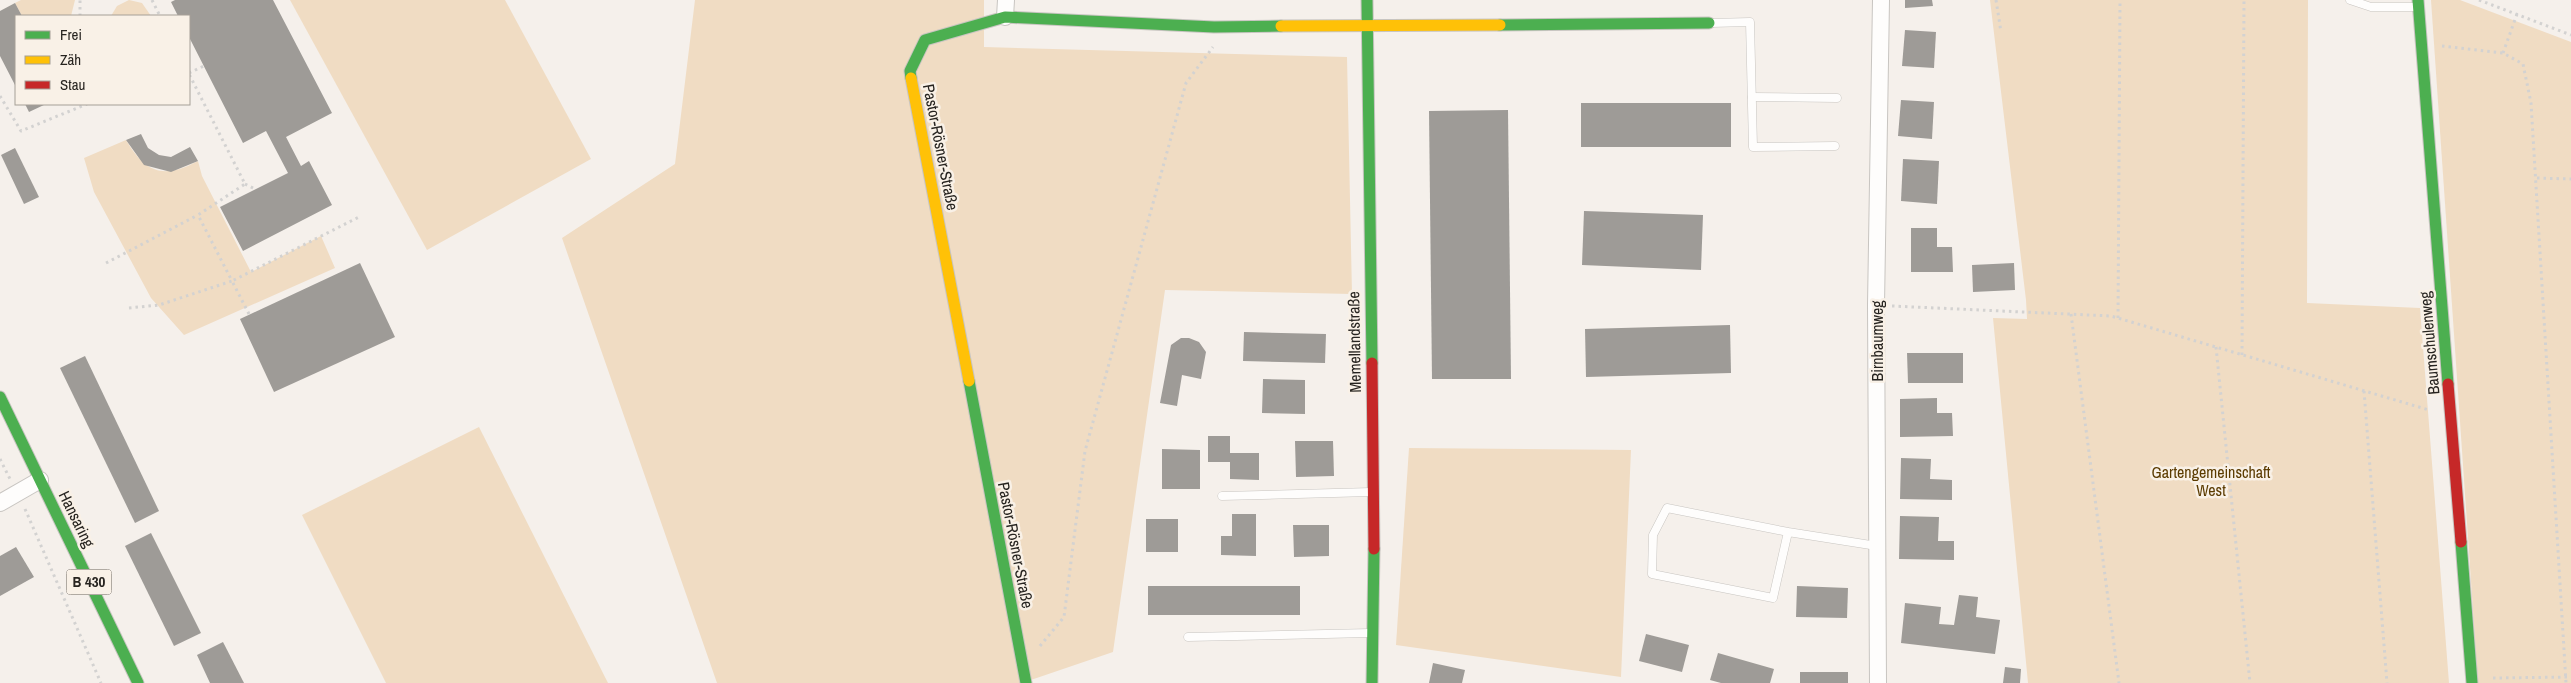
<svg xmlns="http://www.w3.org/2000/svg" width="2571" height="683" viewBox="0 0 2571 683" font-family="'Archivo Narrow',sans-serif">
  <style>
    .green { fill: #f0dcc3 }
    .building { fill: #9e9b97 }
    .lines { fill: none; stroke-linecap: round; stroke-linejoin: round }
    .lane-casing { stroke: #c8c5c1; stroke-width: 9 }
    .street-casing { stroke: #c8c5c1; stroke-width: 18 }
    .fast-casing { stroke: #c8c5c1; stroke-width: 13 }
    .slow-casing { stroke: #c8c5c1; stroke-width: 13 }
    .jam-casing { stroke: #c8c5c1; stroke-width: 13 }
    .path { stroke: #d3d2d1; stroke-width: 3; stroke-dasharray: 2.5 4; stroke-linecap: butt }
    .lane { stroke: #fefdfc; stroke-width: 8 }
    .street { stroke: #fefdfc; stroke-width: 16 }
    .fast { stroke: #4caf50; stroke-width: 11 }
    .slow { stroke: #ffc107; stroke-width: 11 }
    .jam { stroke: #c62828; stroke-width: 11 }
    .labels { text-anchor: middle; stroke-width: 5; stroke-linejoin: round; paint-order: stroke }
    .shield { fill: #f9f1e7; stroke: #66625c; stroke-width: 1 }
    .shield-label { font-size: 15px; font-weight: bold; fill: #272420 }
    .street-label { font-size: 16px; fill: #272420; stroke: #f9f1e7 }
    .park-label { font-size: 16px; fill: #5b3b00; stroke: #f9f1e7 }
  </style>
  <rect width="100%" height="100%" fill="#f5f0eb"/>
  <g class="green">
    <path d="M21,0H75L71,16H22L15,3Z"/>
    <path d="M129,0L142,3L151,16H111L117,6Z"/>
    <path d="M290,0H505L591,159L427,250Z"/>
    <path d="M695,0H984V47L1347,57L1352,294L1165,290L1113,652L1022,683H717L562,238L675,164Z"/>
    <path d="M1990,0H2308L2307,303L2420,308L2449,683H2028L1993,318L2027,319L2026,300Z"/>
    <path d="M2431,0H2460L2571,42V683H2478Z"/>
    <path d="M126,140C146,174 164,179 198,161L202,176L251,272L321,236L335,268L184,335L151,298L94,192L84,158Z"/>
    <path d="M479,427L608,683H386L302,515Z"/>
    <path d="M1409,448L1631,450L1621,677L1396,645Z"/>
  </g>
  <g class="building">
    <path d="M175,0H273L332,113L286,137L301,166L309,161L332,205L243,251L220,207L288,173L266,131L243,143L189,37V16H178L171,2Z"/>
    <path d="M1905,0H1932L1933,6L1905,8Z"/>
    <path d="M15,3L22,16H16V87L0,56V11Z"/>
    <path d="M1905,30L1936,32L1934,68L1902,66Z"/>
    <path d="M1901,100L1934,102L1932,139L1898,136Z"/>
    <rect x="1581" y="103" width="150" height="44"/>
    <path d="M25,104H46L29,112Z"/>
    <path d="M1508,110L1511,379H1432L1429,111Z"/>
    <path d="M141,134L148,148L159,155L171,157L190,147L198,161L171,172L144,165L126,140Z"/>
    <path d="M15,148L39,197L24,204L1,155Z"/>
    <path d="M1903,159L1939,161L1937,204L1901,201Z"/>
    <path d="M1584,211L1703,215L1701,270L1582,265Z"/>
    <path d="M1911,228H1937V247H1952L1953,272H1911Z"/>
    <path d="M360,263L395,337L274,392L240,319Z"/>
    <path d="M2014,263L2015,290L1973,292L1972,265Z"/>
    <path d="M1730,325L1731,373L1586,377L1585,329Z"/>
    <path d="M1244,332L1326,334L1325,363L1243,361Z"/>
    <path d="M1181,338H1189L1199,342L1206,352L1201,379L1182,375L1177,406L1160,403L1171,345Z"/>
    <path d="M1907,353H1963V383H1908Z"/>
    <path d="M85,356L159,511L135,523L60,368Z"/>
    <path d="M1263,379L1305,380V414L1262,413Z"/>
    <path d="M1937,398V413H1952L1953,436L1900,437V399Z"/>
    <path d="M1208,436H1230V453H1259V480L1230,479V462H1208Z"/>
    <path d="M1295,441H1333L1334,476L1296,477Z"/>
    <path d="M1162,449L1200,450V489H1162Z"/>
    <path d="M1901,458L1931,459L1930,479L1952,480V500L1900,499Z"/>
    <path d="M1232,514H1256V556L1221,555V536H1232Z"/>
    <path d="M1900,516L1939,517L1938,541H1954V560L1899,559Z"/>
    <rect x="1146" y="519" width="32" height="33"/>
    <path d="M1293,525H1329V556L1294,557Z"/>
    <path d="M151,533L201,633L174,646L125,546Z"/>
    <path d="M16,547L34,577L0,596V556Z"/>
    <rect x="1148" y="586" width="152" height="29"/>
    <path d="M1797,586L1848,588L1847,618L1796,617Z"/>
    <path d="M1959,595L1978,597L1976,617L2000,620L1995,654L1901,643L1905,603L1941,607L1939,624L1954,625Z"/>
    <path d="M1646,634L1689,645L1682,672L1639,661Z"/>
    <path d="M223,642L244,683H210L197,655Z"/>
    <path d="M1718,653L1774,669L1770,683H1721L1710,680Z"/>
    <path d="M1433,663L1465,670L1462,683H1429Z"/>
    <path d="M2005,667L2021,669L2020,683H2003Z"/>
    <rect x="1800" y="672" width="48" height="11"/>
  </g>
  <g class="lines">
    <g class="lane-casing">
      <g id="lane">
        <path d="M2350,0L2371,7H2417"/>
        <path d="M1711,23L1750,22L1753,147L1835,146"/>
        <path d="M1752,97L1837,98"/>
        <path d="M1222,496L1371,492"/>
        <path d="M1788,532L1773,598L1652,574L1653,535L1667,508L1788,532L1877,546"/>
        <path d="M1188,637L1370,633"/>
      </g>
    </g>
    <g class="street-casing">
      <g id="street">
        <path d="M1005,17L1006,0"/>
        <path d="M0,503L40,480"/>
        <path d="M1878,683L1876,305L1881,0"/>
      </g>
    </g>
    <g class="fast-casing">
      <g id="fast">
        <path d="M1367,0L1372,363"/>
        <path d="M2418,0L2448,384"/>
        <path d="M1500,25L1709,23"/>
        <path d="M911,78L910,71L925,40L1005,17L1214,27L1281,26"/>
        <path d="M969,381L1026,683"/>
        <path d="M0,397L138,683"/>
        <path d="M2461,542L2472,683"/>
        <path d="M1372,683L1374,549"/>
      </g>
    </g>
    <g class="slow-casing">
      <g id="slow">
        <path d="M1281,26L1500,25"/>
        <path d="M911,78L969,381"/>
      </g>
    </g>
    <g class="jam-casing">
      <g id="jam">
        <path d="M1372,363L1374,549"/>
        <path d="M2448,384L2461,542"/>
      </g>
    </g>
    <g class="path">
      <path d="M152,0L160,16"/>
      <path d="M1996,0L2001,32"/>
      <path d="M2479,0L2571,35"/>
      <path d="M80,16V0"/>
      <path d="M2442,46L2503,53L2523,64L2531,103L2566,683"/>
      <path d="M2503,53L2517,14"/>
      <path d="M189,73L204,66"/>
      <path d="M0,96L21,131L87,104"/>
      <path d="M2537,178L2571,179"/>
      <path d="M245,184L255,189"/>
      <path d="M106,263L198,215"/>
      <path d="M1892,306L2111,316L2429,410"/>
      <path d="M129,308L159,305L232,281L198,215L245,184L189,74"/>
      <path d="M249,314L232,281L359,217"/>
      <path d="M2071,314L2119,683"/>
      <path d="M2118,318L2120,0"/>
      <path d="M2216,347L2250,683"/>
      <path d="M2242,355L2244,0"/>
      <path d="M2364,391L2387,683"/>
      <path d="M0,459L10,479"/>
      <path d="M25,509L101,683"/>
      <path d="M1040,646L1064,617L1085,451L1186,83L1213,47"/>
      <path d="M2493,678L2571,677"/>
    </g>
    <use href="#lane" class="lane"/>
    <use href="#street" class="street"/>
    <use href="#fast" class="fast"/>
    <use href="#slow" class="slow"/>
    <use href="#jam" class="jam"/>
  </g>
  <g class="labels">
    <rect class="shield" x="66.5" y="569.5" width="45" height="25" rx="4"/>
    <g class="shield-label">
      <text x="89" y="587">B 430</text>
    </g>
    <g class="street-label">
      <text transform="translate(941 147) rotate(79)" y="6">Pastor-Rösner-Straße</text>
      <text transform="translate(1877 341) rotate(-90)" y="6">Birnbaumweg</text>
      <text transform="translate(1354 342) rotate(-91)" y="6">Memellandstraße</text>
      <text transform="translate(2429 343) rotate(-95)" y="6">Baumschulenweg</text>
      <text transform="translate(77 519) rotate(64)" y="6">Hansaring</text>
      <text transform="translate(1016 545) rotate(79)" y="6">Pastor-Rösner-Straße</text>
    </g>
    <g class="park-label">
      <text x="2211" y="478">Gartengemeinschaft<tspan x="2211" dy="18">West</tspan></text>
    </g>
  </g>
  <rect x="15" y="15" width="175" height="90" fill="#f9f1e7" stroke="#a59f97"/>
  <rect x="25" y="31" width="25" height="8" fill="#4caf50" stroke="#a59f97"/>
  <text x="60" y="40" font-size="15" fill="#272420">Frei</text>
  <rect x="25" y="56" width="25" height="8" fill="#ffc107" stroke="#a59f97"/>
  <text x="60" y="65" font-size="15" fill="#272420">Zäh</text>
  <rect x="25" y="81" width="25" height="8" fill="#c62828" stroke="#a59f97"/>
  <text x="60" y="90" font-size="15" fill="#272420">Stau</text>
</svg>
